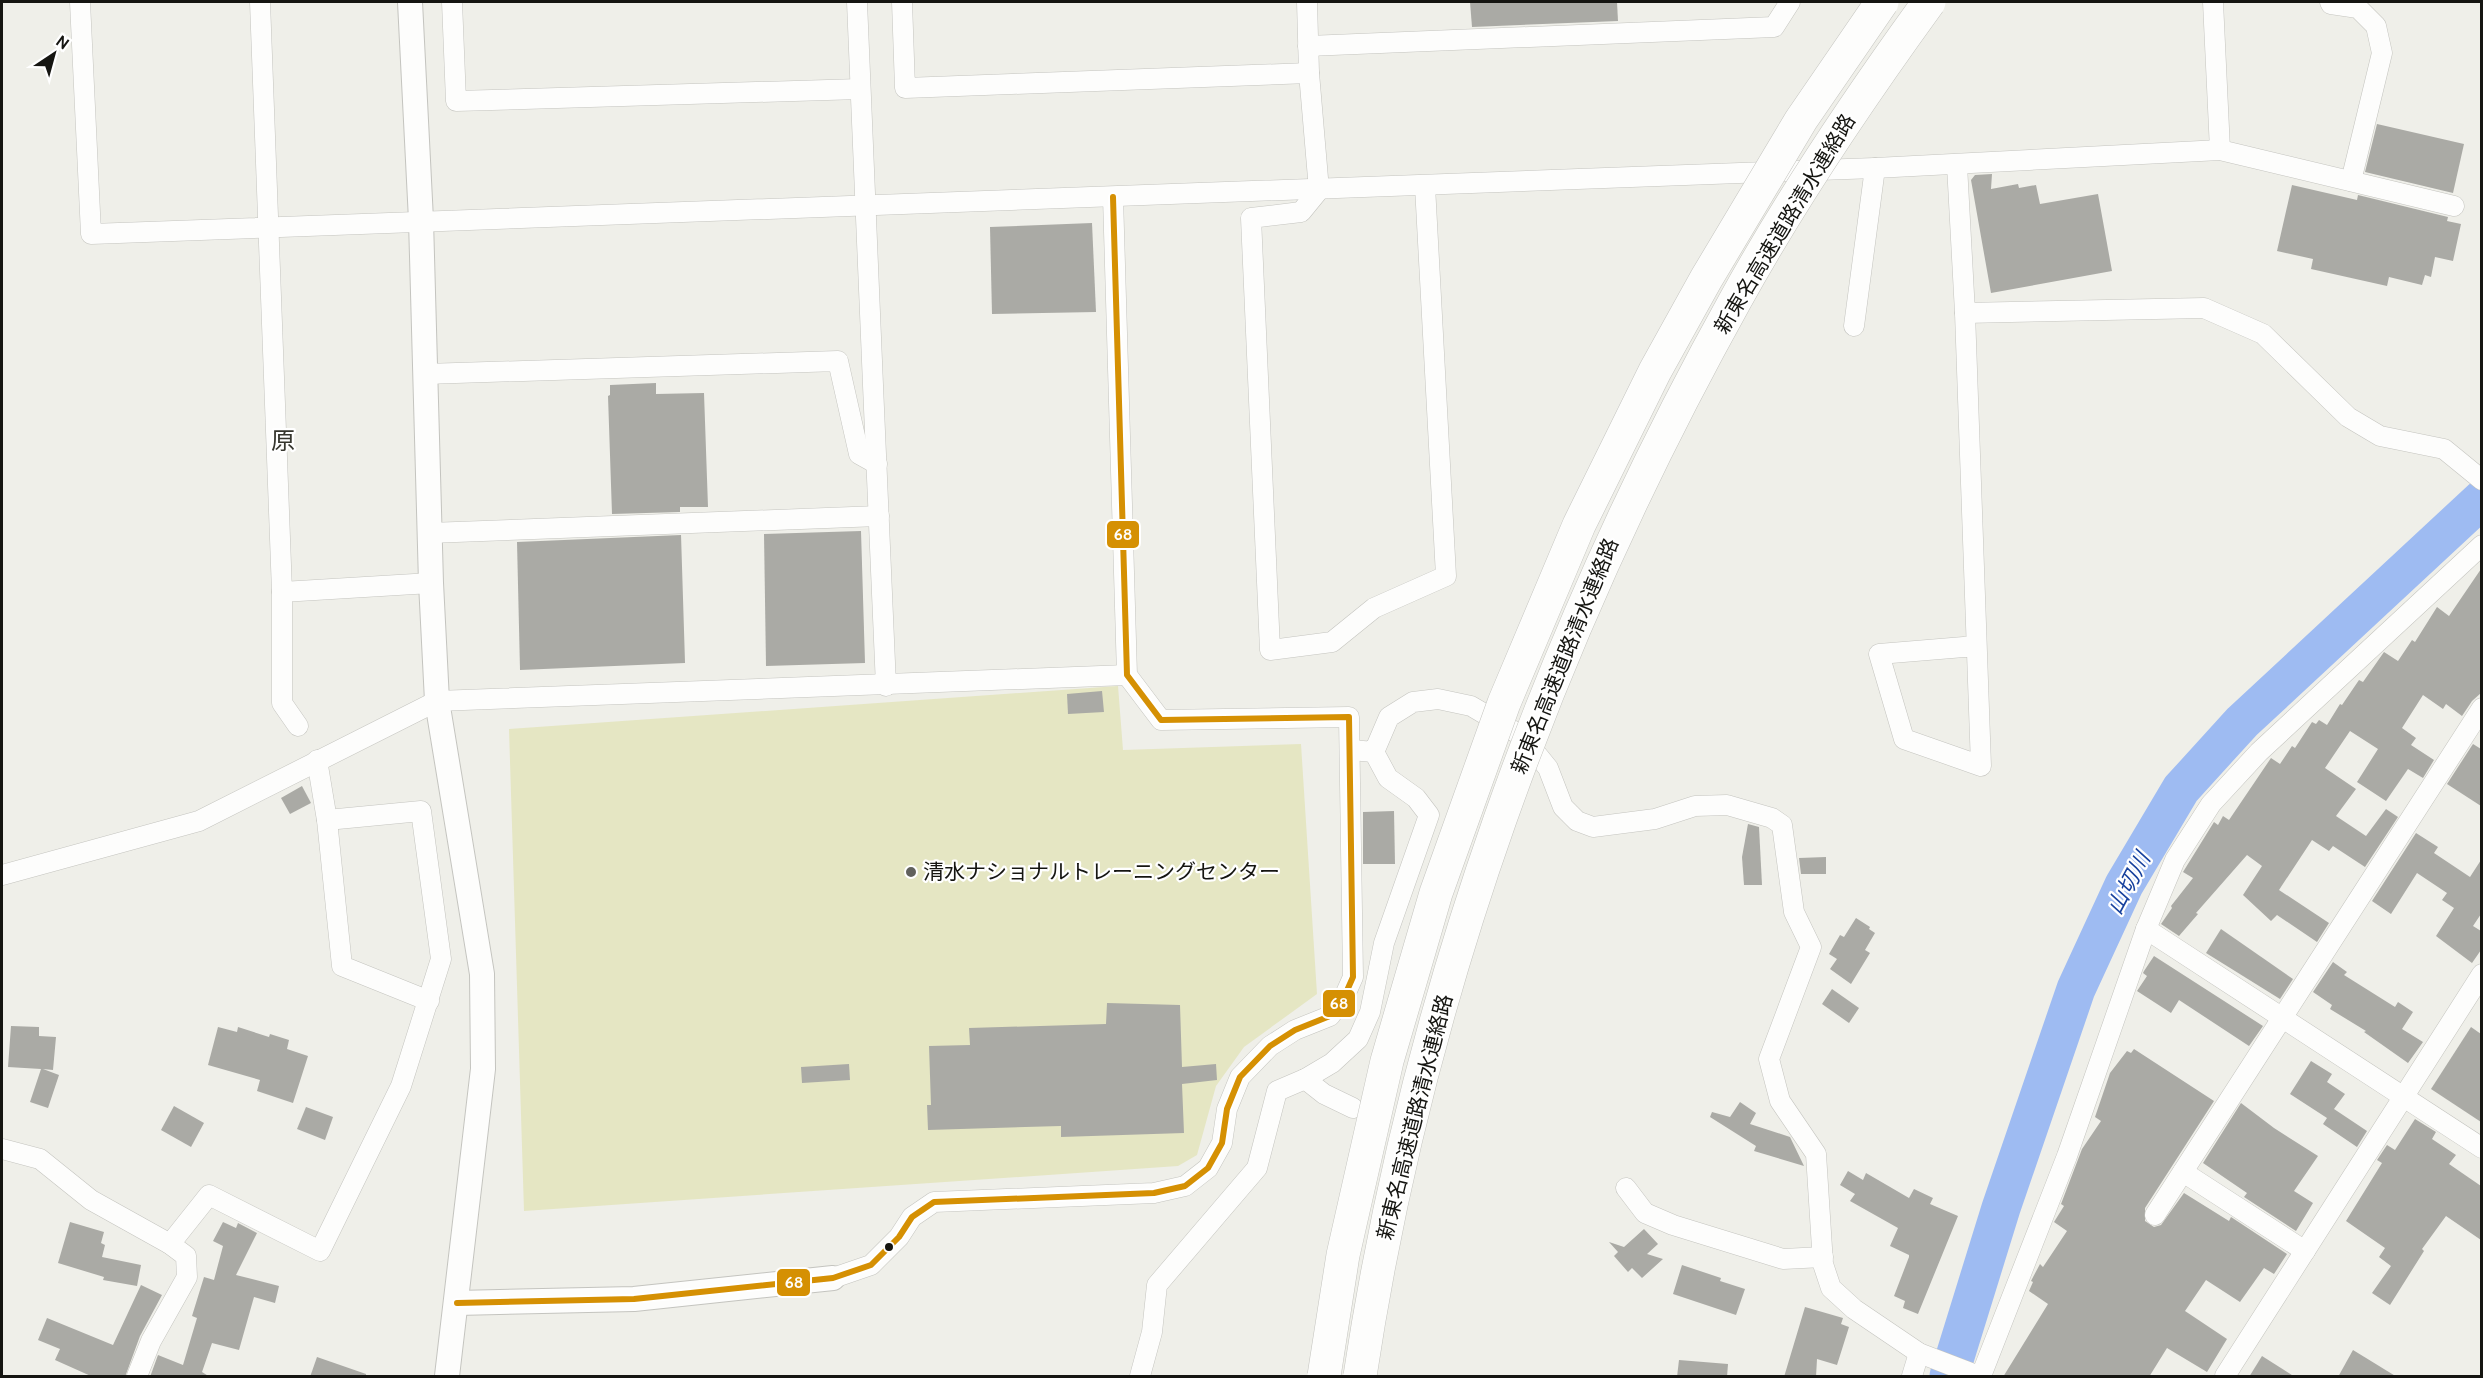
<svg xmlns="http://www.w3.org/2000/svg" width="2483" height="1378" viewBox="0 0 2483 1378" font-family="Cabin,'Noto Sans JP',sans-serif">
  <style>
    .pitch { fill: #e5e6c3 }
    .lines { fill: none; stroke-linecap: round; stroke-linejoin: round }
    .river { stroke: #9ebbf2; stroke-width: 39 }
    .building { fill: #aaaaa5 }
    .minor-casing { stroke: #c4c4bf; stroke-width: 21 }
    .tertiary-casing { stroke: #c4c4bf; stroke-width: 26 }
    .minor { stroke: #fdfdfc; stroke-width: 20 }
    .tertiary { stroke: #fdfdfc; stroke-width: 24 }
    .motorway-bridge-casing { stroke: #c4c4bf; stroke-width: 34; stroke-linecap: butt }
    .motorway-bridge { stroke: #fdfdfc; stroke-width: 33 }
    .bus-1-casing { stroke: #fff; stroke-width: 10 }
    .bus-1 { stroke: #d59003; stroke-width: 6 }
    .poi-dot { fill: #61615d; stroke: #fff; stroke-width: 2 }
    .bus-dot { fill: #151511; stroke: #fff; stroke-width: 2 }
    .labels { text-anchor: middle; stroke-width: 4.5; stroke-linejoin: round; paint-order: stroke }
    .street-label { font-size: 21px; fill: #151511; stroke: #fff }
    .poi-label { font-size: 21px; fill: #151511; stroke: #fff; text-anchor: start }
    .water-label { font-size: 22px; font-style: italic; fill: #17419d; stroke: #fff }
    .quarter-label { font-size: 24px; fill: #36362e; stroke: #fff }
    .line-badge { stroke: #fff; stroke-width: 2 }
    .badge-label { font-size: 16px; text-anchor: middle; font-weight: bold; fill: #fff }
  </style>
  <rect width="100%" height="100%" fill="#efefe9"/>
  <path class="pitch" d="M1118,686L1123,750L1301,744L1317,994L1244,1047L1216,1086L1197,1155L1178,1166L524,1211L509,729Z"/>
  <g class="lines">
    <path class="river" d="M1949,1376L2001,1208L2076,989L2124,885L2181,789L2242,722L2482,499"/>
  </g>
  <g class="building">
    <path d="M1470,2H1617L1618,21L1472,27Z"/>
    <path d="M2377,124L2464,144L2453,193L2365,172Z"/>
    <path d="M1992,174L1991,189L2018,184L2019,188L2036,185L2040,204L2098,194L2112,271L1991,293L1971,180L1975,175Z"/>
    <path d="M2292,185L2357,200L2358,195L2448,217L2447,221L2461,224L2453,261L2435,257L2431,277L2425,275L2422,285L2389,277L2387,286L2311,269L2313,259L2277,251Z"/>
    <path d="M1092,223L1096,312L992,314L990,227Z"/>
    <path d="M656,383V394L704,393L708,507H680V512L612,514L608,396L610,395V385Z"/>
    <path d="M861,531L865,663L766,666L764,534Z"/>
    <path d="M681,535L685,663L520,670L517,542Z"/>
    <path d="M2481,569V693L2472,701L2462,716L2446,704L2443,709L2423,695L2402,728L2416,738L2411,745L2434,760L2423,778L2408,769L2386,801L2357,782L2378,749L2350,731L2325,768L2356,789L2336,816L2366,836L2386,809L2398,817L2365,867L2333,846L2329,851L2312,840L2279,890L2329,923L2317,942L2277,915L2271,921L2243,895L2262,866L2247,855L2196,913L2198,914L2179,936L2161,924L2172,908L2171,906L2193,878L2183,872L2214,822L2218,825L2223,816L2229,820L2271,758L2280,764L2292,746L2295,748L2312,722L2316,724L2319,720L2327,725L2340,704L2342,705L2359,680L2363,682L2384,652L2398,661L2412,640L2415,642L2437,607L2449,616Z"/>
    <path d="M1102,691L1104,712L1068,714L1067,694Z"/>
    <path d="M2473,744L2481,749V806L2447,784Z"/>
    <path d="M302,786L311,803L290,814L281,798Z"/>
    <path d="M1394,811L1395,864H1363V812Z"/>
    <path d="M1748,824L1759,827L1762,885H1744L1742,857Z"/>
    <path d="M2416,833L2438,847L2434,853L2470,877L2481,860V914L2473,926L2481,931V950L2472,963L2436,936L2454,908L2442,900L2447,893L2417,873L2391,914L2372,901Z"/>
    <path d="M1826,857V874H1801L1799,858Z"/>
    <path d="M1856,918L1870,927L1869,929L1875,933L1865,950L1870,953L1851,984L1830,969L1837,959L1829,954L1840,935L1844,937Z"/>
    <path d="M2221,929L2293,979L2280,999L2206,953Z"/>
    <path d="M2154,956L2263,1026L2249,1046L2179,1000L2171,1013L2137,991L2147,976L2143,973L2144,971Z"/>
    <path d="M2333,962L2347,972L2344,975L2395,1007L2398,1002L2413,1012L2402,1029L2423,1042L2408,1063L2364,1032L2366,1031L2330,1009L2332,1005L2313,992Z"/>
    <path d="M1832,989L1859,1008L1849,1023L1822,1004Z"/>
    <path d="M1107,1003L1180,1005L1182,1067L1216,1064L1217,1080L1182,1084L1184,1133L1061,1137V1126L928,1130L927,1105H931L929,1046L970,1045L969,1028L1106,1024Z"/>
    <path d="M11,1026L39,1027V1036L56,1037L53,1070L43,1069L59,1075L48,1108L30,1102L41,1069L8,1067Z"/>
    <path d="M218,1027L237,1032L238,1027L269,1037L270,1034L289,1040L287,1049L308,1056L293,1103L257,1091L260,1080L208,1065Z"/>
    <path d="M2471,1027L2481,1034V1122L2431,1089Z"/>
    <path d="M2134,1049L2214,1101L2145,1208V1221L2154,1227L2161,1225L2184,1193L2229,1221L2231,1217L2287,1254L2274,1274L2264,1268L2240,1302L2206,1280L2185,1311L2227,1339L2207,1372L2167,1348L2149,1377H2003L2048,1304L2029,1291L2033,1282L2031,1281L2040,1264L2043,1267L2067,1231L2054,1222L2064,1206L2061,1204L2082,1149L2101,1121L2095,1117L2110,1073L2127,1051L2131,1053Z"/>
    <path d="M2311,1061L2332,1074L2327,1082L2345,1094L2334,1109L2367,1131L2357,1147L2323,1124L2327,1118L2290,1094Z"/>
    <path d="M849,1064L850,1080L802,1083L801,1067Z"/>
    <path d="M1740,1102L1756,1113L1750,1124L1790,1137L1804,1166L1754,1151L1756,1146L1710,1117L1712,1112L1730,1117Z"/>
    <path d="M2241,1103L2274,1128L2318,1156L2294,1191L2313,1203L2296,1231L2244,1197L2247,1193L2203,1163Z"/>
    <path d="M174,1106L204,1123L191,1147L161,1130Z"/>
    <path d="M306,1107L333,1117L325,1140L297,1129Z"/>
    <path d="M2415,1119L2436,1132L2432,1139L2456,1155L2449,1164L2481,1186V1240L2446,1216L2422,1249L2424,1251L2390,1305L2372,1293L2391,1266L2379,1257L2385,1248L2346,1221L2382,1163L2377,1160L2387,1145L2395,1150Z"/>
    <path d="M1848,1171L1863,1180L1866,1173L1909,1198L1914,1189L1933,1198L1930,1204L1958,1216L1918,1314L1903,1308L1905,1301L1894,1296L1909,1257V1255L1890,1246L1898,1228L1850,1201L1855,1194L1840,1185Z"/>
    <path d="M70,1222L104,1232L101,1243L105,1245L102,1257L141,1265L137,1286L103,1280L104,1277L58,1263Z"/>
    <path d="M223,1222L236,1228L238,1223L257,1233L236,1275L279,1286L275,1303L254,1297L239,1350L212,1343L202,1372L210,1377H150L158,1355L183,1365L197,1318L192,1316L204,1277L214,1280L223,1246L213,1241Z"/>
    <path d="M1644,1229L1658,1244L1647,1254L1663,1259L1642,1278L1632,1268L1628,1272L1614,1256L1618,1252L1609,1242L1624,1247Z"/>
    <path d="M1682,1265L1721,1278L1720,1281L1745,1289L1736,1315L1673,1294Z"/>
    <path d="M141,1285L162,1295L140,1336L125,1377H93L55,1360L60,1349L38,1340L47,1318L113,1345Z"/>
    <path d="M1805,1307L1843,1318L1841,1324L1849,1327L1837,1365L1817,1359L1816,1377H1784Z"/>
    <path d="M2353,1350L2397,1377H2338Z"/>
    <path d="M2262,1356L2295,1377H2249Z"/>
    <path d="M317,1357L366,1374V1377H310Z"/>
    <path d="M1679,1360L1728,1364L1727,1377H1677Z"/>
  </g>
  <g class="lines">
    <g class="minor-casing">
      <g id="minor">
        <path d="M80,2L91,234L1875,168L2220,150L2454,206"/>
        <path d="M260,2L282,592V703L298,726"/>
        <path d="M452,2L456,101L860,89"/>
        <path d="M857,2C865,230 877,458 886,686"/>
        <path d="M902,2L905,88L1309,73"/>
        <path d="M1307,2L1309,73L1319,190L1301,212L1251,218L1270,650L1332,642L1374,608L1446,576L1425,186"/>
        <path d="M2213,2L2220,150"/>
        <path d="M2330,2L2331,4L2358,8L2376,26L2382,53L2351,181"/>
        <path d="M1308,46L1774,27L1790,2"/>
        <path d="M1957,165L1965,313L2204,308L2263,334L2348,417L2380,436L2444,449L2482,480"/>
        <path d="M1965,313L1981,766L1904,739L1879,654L1976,646"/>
        <path d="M1854,326L1875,168"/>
        <path d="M425,374L838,361L859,454L877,464"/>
        <path d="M429,533L879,516"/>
        <path d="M282,592L431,583"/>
        <path d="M1351,750L1374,752L1389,717L1413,702L1438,699L1471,706L1522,736L1548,768L1563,807L1577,821L1593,827L1655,819L1695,806L1727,805L1772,818L1782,825L1794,912L1811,947L1769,1059L1780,1101L1816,1154L1823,1264L1831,1288L1854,1309L1919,1353L1979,1376"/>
        <path d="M317,760L327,820L342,966L429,1001"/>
        <path d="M2,875L199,821L437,701L1127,675"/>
        <path d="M2146,929L2482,1148"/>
        <path d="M1305,1079L1324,1094L1353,1108"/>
        <path d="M2,1149L40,1159L91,1200L170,1244L186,1256L187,1277L151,1341L137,1376"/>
        <path d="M2183,1172L2305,1251"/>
        <path d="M1626,1188L1645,1213L1673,1225L1783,1259L1823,1257"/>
        <path d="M2155,1215L2482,708"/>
        <path d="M170,1244L209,1195L320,1251L401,1086L441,959L421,811L327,820"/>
        <path d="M833,1278L871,1265L899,1237L912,1217L934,1202L1154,1193L1185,1186L1208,1168L1222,1143L1227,1109L1240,1077L1270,1046L1295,1030L1330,1016L1345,995L1353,977L1349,717L1161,720L1127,675L1113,197"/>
        <path d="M1140,1376L1152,1332L1157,1285L1257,1168L1277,1091L1305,1079L1332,1063L1358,1039L1370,1012L1384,943L1429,815L1416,798L1388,778L1374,752"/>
        <path d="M1912,1376L1919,1353"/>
        <path d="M1981,1376L2067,1156L2146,929L2175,860L2211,804L2259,752L2482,545"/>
        <path d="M2225,1376L2482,974"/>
      </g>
    </g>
    <g class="tertiary-casing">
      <g id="tertiary">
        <path d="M410,2L421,220L431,583L437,701L482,974L483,1069L447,1376"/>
        <path d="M457,1303L634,1299L833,1278"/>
      </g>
    </g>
    <use href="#minor" class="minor"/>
    <use href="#tertiary" class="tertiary"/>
    <g class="motorway-bridge-casing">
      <g id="motorway-bridge">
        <path d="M1324,1376L1343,1255L1387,1061L1436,893L1504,703L1579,525L1655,371L1706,279L1801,120L1882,2"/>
        <path d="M1360,1376C1417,997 1550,633 1736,299C1793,196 1860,97 1929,2"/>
      </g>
    </g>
    <use href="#motorway-bridge" class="motorway-bridge"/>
    <g class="bus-1-casing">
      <path id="bus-1" d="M457,1303L634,1299L833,1278L871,1265L899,1237L912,1217L934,1202L1154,1193L1185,1186L1208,1168L1222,1143L1227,1109L1240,1077L1270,1046L1295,1030L1330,1016L1345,995L1353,977L1349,717L1161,720L1127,675L1113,197"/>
    </g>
    <use href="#bus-1" class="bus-1"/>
  </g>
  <circle class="poi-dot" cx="911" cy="872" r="6"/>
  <circle class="bus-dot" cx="889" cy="1247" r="5"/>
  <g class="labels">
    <g class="street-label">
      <text transform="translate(1785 224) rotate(-59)" y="7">新東名高速道路清水連絡路</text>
      <text transform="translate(1565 656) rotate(-68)" y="7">新東名高速道路清水連絡路</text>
      <text transform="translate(1415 1117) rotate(-76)" y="7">新東名高速道路清水連絡路</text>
    </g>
    <g class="poi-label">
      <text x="923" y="879">清水ナショナルトレーニングセンター</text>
    </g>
    <g class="water-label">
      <text transform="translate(2128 883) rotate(-62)" y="8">山切川</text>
    </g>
    <g class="quarter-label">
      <text x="283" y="449">原</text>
    </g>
  </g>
  <g class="line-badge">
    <rect x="1106" y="520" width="34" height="29" rx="6" fill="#d59003"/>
    <rect x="1322" y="989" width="34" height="29" rx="6" fill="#d59003"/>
    <rect x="776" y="1268" width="35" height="29" rx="6" fill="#d59003"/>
  </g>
  <g class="badge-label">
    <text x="1123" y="540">68</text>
    <text x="1339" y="1009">68</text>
    <text x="794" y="1288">68</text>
  </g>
  <rect width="2483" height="1378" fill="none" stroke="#151511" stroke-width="6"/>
  <g transform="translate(54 54) rotate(36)" stroke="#ffffff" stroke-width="4.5" paint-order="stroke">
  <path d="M0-4.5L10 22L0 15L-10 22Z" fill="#151511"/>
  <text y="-9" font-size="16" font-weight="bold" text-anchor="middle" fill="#151511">N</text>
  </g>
</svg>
